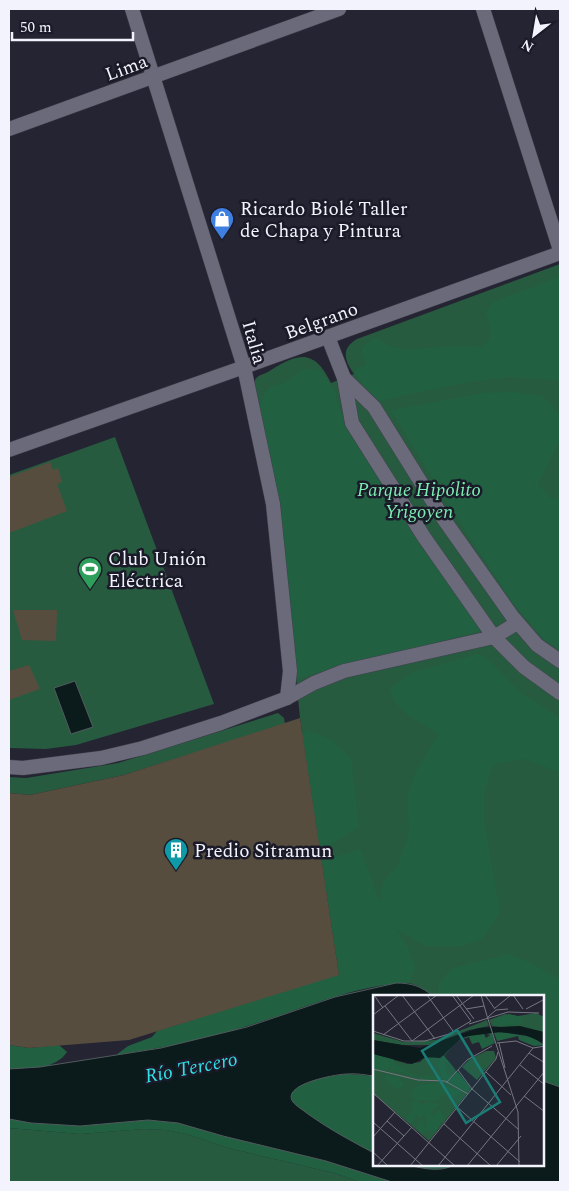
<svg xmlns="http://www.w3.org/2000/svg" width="569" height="1191" viewBox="0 0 569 1191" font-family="Spectral,serif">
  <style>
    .green { fill: #275b40 }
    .forest { fill: #216142 }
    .water { fill: #0b1a1a; stroke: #515b5e }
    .building { fill: #574d3e }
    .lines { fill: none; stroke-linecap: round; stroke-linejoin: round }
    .minor-casing { stroke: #40404c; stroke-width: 15 }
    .minor { stroke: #6b6a7b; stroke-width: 14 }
    .labels { text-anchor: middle; stroke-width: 5; stroke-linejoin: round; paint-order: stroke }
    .street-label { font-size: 19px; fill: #f3f3fd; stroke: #1b1a28 }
    .poi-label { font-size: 19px; fill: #f3f3fd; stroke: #1b1a28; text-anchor: start }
    .park-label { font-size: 19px; font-style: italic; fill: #7cedb2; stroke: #1b1a28 }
    .water-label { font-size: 20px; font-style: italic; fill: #2fe1e6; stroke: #1b1a28 }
    .inset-road { fill: none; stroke: #777783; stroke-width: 1 }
    .view { fill: #1a7c75; fill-opacity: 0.15; stroke: #1a7c75; stroke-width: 2.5 }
    .inset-edge { fill: none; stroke: #f3f3fd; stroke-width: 2.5 }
  </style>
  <rect width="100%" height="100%" fill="#252432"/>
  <g class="green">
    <path d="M560,264V1087L543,1081V996H433L418,986L409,983L339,975L300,718L279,507L255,389V380C258,375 262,375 268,372C279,365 298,352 311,359C321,363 326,374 331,383L354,374C345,361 340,349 357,339Z"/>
    <path d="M115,437L214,704L76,745L46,749L9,748V475Z"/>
    <path d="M278,713L284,718L285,724L124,775L30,795L9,793V777L26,778L118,763Z"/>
    <path d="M9,1128L80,1134L144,1129L166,1130L186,1134L228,1148L334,1173L360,1182L9,1181Z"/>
  </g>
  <g class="forest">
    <path d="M560,277V380L509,377L469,382L382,400L371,398L355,374L357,368L366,365L362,352V347L376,338L389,346L406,350L451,346L481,347L489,341L490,328L486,313L493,302Z"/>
    <path d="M303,369L320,370L334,390L345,426L420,544L482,630C420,648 357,661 296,679L259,409L265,393L271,386L285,383Z"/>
    <path d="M512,392L543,396L560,415V440L538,484L553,500L560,498V650L544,639L513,603L454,513L391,410L483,393Z"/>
    <path d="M477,654L484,656L522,694L560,718V772L524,759L494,764L484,792V822L500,912L482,939L461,946H426L396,929L408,947L415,968L409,983C355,984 298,1011 247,1026C204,1040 161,1048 116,1055L128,1046L152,1037L157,1031L339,974L302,734L307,730L330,739L351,758L359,827L327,847L329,859L360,849L380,903L383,882L398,865L408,837L409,828L407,799L416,772L439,734C420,722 394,712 390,688L411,673Z"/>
    <path d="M508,954L524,960L560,979V1087L543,1081V996H439V984L451,969Z"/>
    <path d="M9,1045L29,1048L59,1045L67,1052C55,1070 28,1069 9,1069Z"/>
    <path d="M347,1074L374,1076V1153C360,1146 294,1112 291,1098C288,1082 336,1075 347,1074Z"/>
    <path d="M9,1119L31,1123L80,1126L148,1120L178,1123L223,1136L326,1161L392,1182H360L334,1173L228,1148L186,1134L166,1130L144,1129L80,1134L9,1128Z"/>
    <path d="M406,1165H454C440,1173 421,1170 406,1165Z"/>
  </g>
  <g class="water">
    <path d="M75,681L93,727L71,734L54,688Z"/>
    <path d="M396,983C411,983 421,986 433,996H374V1076C365,1075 356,1073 347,1074C337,1074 280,1084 293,1102C296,1106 303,1110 308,1114C329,1129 351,1141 374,1153V1165C384,1165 396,1163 407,1165C423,1168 439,1173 454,1165H543V1081L560,1087V1182H392L326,1161L223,1136L178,1123L148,1120L80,1126L31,1123L9,1119V1069L40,1067L161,1048L247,1027L335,997Z"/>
  </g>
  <g class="building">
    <path d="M50,462L53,470L58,468L62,482L57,484L67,511L9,533V477Z"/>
    <path d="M13,610H57L56,641L22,640Z"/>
    <path d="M29,665L40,689L9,700V671Z"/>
    <path d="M300,718L339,975L129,1040L29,1048L9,1045V793L30,795L124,775Z"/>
  </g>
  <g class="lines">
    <g class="minor-casing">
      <g id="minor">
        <path d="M132,9L244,367L273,504L290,671L287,698"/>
        <path d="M483,9L560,250"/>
        <path d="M9,129L339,9"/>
        <path d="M328,337L344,378L352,423L424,537L494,637L524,667L560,693"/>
        <path d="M344,378L374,407L445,521L512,616L537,645L560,661"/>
        <path d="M9,450L244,367L560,253"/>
        <path d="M9,767L23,768L101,758L143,748L221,723L287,698L314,683L344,671L494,637L517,623"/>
      </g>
    </g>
    <use href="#minor" class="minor"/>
  </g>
  <defs>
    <g id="shop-pin" transform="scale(1.25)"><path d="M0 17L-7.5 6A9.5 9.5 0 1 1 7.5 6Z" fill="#3f7fe0" stroke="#1b1a28"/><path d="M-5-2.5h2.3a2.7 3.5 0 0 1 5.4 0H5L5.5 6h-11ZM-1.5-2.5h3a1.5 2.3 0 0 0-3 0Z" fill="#fff"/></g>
    <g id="stadium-pin" transform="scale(1.25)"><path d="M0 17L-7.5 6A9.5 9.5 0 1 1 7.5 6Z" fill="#2e9e5b" stroke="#1b1a28"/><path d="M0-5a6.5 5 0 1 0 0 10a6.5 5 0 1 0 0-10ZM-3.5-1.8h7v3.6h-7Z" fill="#fff"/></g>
    <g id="building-pin" transform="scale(1.25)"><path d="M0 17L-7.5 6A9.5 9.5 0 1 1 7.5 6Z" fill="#0f9aa8" stroke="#1b1a28"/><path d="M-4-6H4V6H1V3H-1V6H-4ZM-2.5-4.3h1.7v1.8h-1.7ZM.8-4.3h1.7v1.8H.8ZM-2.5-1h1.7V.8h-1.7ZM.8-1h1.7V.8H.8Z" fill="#fff"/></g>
  </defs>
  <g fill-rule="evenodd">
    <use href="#shop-pin" x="222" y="219"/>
    <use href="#stadium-pin" x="90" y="569"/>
    <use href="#building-pin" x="176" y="850"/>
  </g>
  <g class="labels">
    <g class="street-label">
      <text transform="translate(126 67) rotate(-20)" y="7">Lima</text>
      <text transform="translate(321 320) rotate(-20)" y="7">Belgrano</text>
      <text transform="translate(255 342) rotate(74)" y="7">Italia</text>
    </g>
    <g class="poi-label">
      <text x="240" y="215">Ricardo Biolé Taller<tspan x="240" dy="22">de Chapa y Pintura</tspan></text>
      <text x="108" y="565">Club Unión<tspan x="108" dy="22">Eléctrica</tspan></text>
      <text x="194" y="857">Predio Sitramun</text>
    </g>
    <g class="park-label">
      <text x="419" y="496">Parque Hipólito<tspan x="419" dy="22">Yrigoyen</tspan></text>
    </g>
    <g class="water-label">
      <text transform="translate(191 1067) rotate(-11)" y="7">Río Tercero</text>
    </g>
  </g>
  <g transform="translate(373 995)">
    <rect width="171" height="171" fill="#252432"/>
    <path d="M163,18L171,22V37L119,31L116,25L132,19L145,21ZM114,25L116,31L96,35L57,50H28L0,45V38L31,47L63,45ZM113,56H121L123,63L104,85L89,72L97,64ZM0,59L35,69L47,67L51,63L71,61L98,94L56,146L0,98Z" fill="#275b40"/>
    <path d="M136,19L148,22L149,29L121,31L122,25ZM129,37L159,42L171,50L161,51L146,45L145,41L124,46L121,38ZM119,38L122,48L109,54L106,47L99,49L96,42L85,46L97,40L111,39L113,43L117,40L114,39ZM82,48L71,61L82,74L72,67L74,79L79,80L75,85L47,84L25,76H17L19,70L13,76L0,73V59L20,64L22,69L44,82L68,80L64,68ZM85,77L97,92L94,97L75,87ZM14,80L26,82L31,90L25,94L17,90L10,81ZM66,88L89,97L80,103L76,97L62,106L40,105L38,97L45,90ZM44,105L48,110L54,107L67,109L58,116L60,120L69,110L66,114L73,124L70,127L66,126L68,129L62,137L57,135L49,138L44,135L47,125L51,126L48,131L53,132V118L46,124L44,118L40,129L32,122L40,115L38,108Z" fill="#216142"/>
    <path d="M147,31L171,37V48L152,40L125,37L89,42L67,63L53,62L39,69L0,59V45L47,53L106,33Z" fill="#0b1a1a"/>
    <path class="inset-road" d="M1,0L10,13M29,0L62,44M54,0L80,36M79,0L98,26M83,0L101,24M108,0L114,21M112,0L122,14M140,0L150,14M12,11L39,46L101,0M122,13L138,0M93,14L111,11M153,14L172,4M0,20L26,0M114,21L145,117L146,171M115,22L123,15L135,14M96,29L135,17L166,18M0,36L31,46H52L76,39L98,26M10,40L64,0M124,48L143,46L160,53L172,51M126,48L132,73M156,58L172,68M147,70L172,90M0,74L45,85L72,86L95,99M85,75L99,94L145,134M113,77L138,100M73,88L94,65L119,51M0,98L82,171M151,101L172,117M84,112L147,167M14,126L31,141M0,127L50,171M71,129L118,171M0,142L22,117M0,157L15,171M4,171L39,132M37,171L123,64L125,57M65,171L160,53M94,171L172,76M123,171L148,141"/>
    <path class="view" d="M84,35L127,107L93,128L49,56Z"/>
    <rect width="171" height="171" class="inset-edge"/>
  </g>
  <rect width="569" height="1191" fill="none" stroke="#f3f3fd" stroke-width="20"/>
  <g transform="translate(534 35) rotate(211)" stroke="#1b1a28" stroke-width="4" paint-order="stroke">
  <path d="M0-4L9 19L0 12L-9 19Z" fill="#f3f3fd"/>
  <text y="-8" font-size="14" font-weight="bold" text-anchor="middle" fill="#f3f3fd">N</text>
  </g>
  <path d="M12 32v8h121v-8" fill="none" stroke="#f3f3fd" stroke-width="2.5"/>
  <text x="20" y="32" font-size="15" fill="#f3f3fd" stroke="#1b1a28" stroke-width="4" paint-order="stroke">50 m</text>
</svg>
